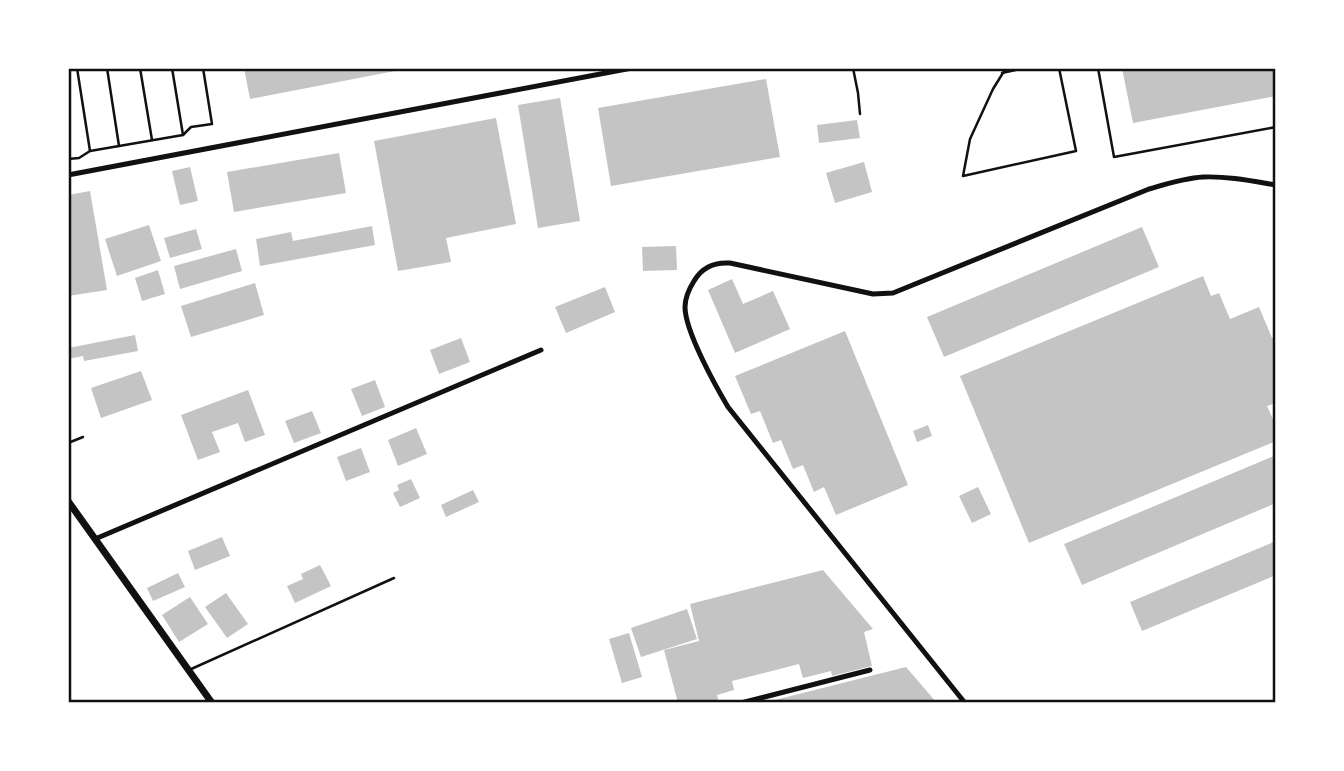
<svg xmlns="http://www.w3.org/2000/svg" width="1344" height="771" viewBox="0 0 1344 771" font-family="'Noto Serif',serif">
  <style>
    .building { fill: #c4c4c4 }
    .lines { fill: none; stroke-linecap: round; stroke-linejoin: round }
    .service { stroke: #111; stroke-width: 2.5 }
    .minor { stroke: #111; stroke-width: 5 }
    .tertiary { stroke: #111; stroke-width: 7 }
    .neatline { fill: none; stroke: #111; stroke-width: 2.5 }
  </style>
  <rect width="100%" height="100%" fill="#fff"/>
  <g class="building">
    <path d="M244,68H400V70L250,99Z"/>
    <path d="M1122,68H1276V96L1133,123Z"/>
    <path d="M766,79L780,157L611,186L598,108Z"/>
    <path d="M560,98L580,221L538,228L518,105Z"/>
    <path d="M496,118L516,224L446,238L451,262L398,271L374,141Z"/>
    <path d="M857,120L860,138L819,143L817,125Z"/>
    <path d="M339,153L346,193L234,212L227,172Z"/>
    <path d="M864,162L872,192L835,203L826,173Z"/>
    <path d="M190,167L198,201L180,205L172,171Z"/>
    <path d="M90,191L107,290L68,296V195Z"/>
    <path d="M149,225L161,261L117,276L105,239Z"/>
    <path d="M372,226L375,245L260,266L256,239L291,232L293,241Z"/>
    <path d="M1142,227L1159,267L944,357L927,317Z"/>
    <path d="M196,229L202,249L170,258L164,238Z"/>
    <path d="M676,246L677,270L643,271L642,247Z"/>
    <path d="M236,249L242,271L180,289L174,266Z"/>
    <path d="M158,270L165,294L142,301L135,278Z"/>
    <path d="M1203,276L1211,296L1219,293L1230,319L1259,307L1272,338L1276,336V403L1267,406L1276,426V441L1029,543L960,376Z"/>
    <path d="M732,279L743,304L773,291L790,329L735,353L708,290Z"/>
    <path d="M255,283L264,315L191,337L181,306Z"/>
    <path d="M605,287L615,312L566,333L555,307Z"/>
    <path d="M845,331L908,485L836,515L824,487L814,492L803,465L793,469L781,440L773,443L760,411L751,414L735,376Z"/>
    <path d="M135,335L138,351L84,361L83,356L68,359V348Z"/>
    <path d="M461,338L470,362L439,374L430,350Z"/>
    <path d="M141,371L152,400L101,418L91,388Z"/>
    <path d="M375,380L385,407L362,416L351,389Z"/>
    <path d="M248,390L265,435L245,442L238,423L212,432L220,452L198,460L181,415Z"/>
    <path d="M312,411L321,433L294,443L285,421Z"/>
    <path d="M928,425L932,436L917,442L913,431Z"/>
    <path d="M416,428L427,454L398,466L388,440Z"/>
    <path d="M361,448L370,472L346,481L337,457Z"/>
    <path d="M1274,456L1276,460V503L1082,585L1064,544Z"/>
    <path d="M411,479L420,498L400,507L393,493L399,490L397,485Z"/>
    <path d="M978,487L991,514L972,523L959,496Z"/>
    <path d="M473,490L479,502L446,517L441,505Z"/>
    <path d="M222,537L230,556L195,570L188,551Z"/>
    <path d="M1276,541V575L1142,631L1130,602Z"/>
    <path d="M320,565L331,586L295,603L287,586L303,579L301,574Z"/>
    <path d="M823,570L873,629L864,632L872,666L832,676L831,671L803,678L799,664L732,681L734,690L717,695L719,703H678L664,650L699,641L690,604Z"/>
    <path d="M178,573L185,587L153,601L147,588Z"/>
    <path d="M226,593L248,624L227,638L205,607Z"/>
    <path d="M190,597L208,624L179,642L162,615Z"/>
    <path d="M687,609L697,639L641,657L631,628Z"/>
    <path d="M629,633L642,677L622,683L609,639Z"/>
    <path d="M906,667L937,703H767V702Z"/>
  </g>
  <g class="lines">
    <g class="service">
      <path d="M77,68L90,151"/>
      <path d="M107,68L119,146"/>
      <path d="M140,68L152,140"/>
      <path d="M172,68L183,135"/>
      <path d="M853,68L858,93L860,114"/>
      <path d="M1006,68L993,89L970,139L963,176L1076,151L1059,68"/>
      <path d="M1098,68L1114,157L1276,127"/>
      <path d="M1002,73L1024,68"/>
      <path d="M68,159L79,158L90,151L183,135L191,127L212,124L203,68"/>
      <path d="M68,443L83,437"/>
      <path d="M189,670L394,578"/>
    </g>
    <g class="minor">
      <path d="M68,175L632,68"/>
      <path d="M95,539L541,350"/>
      <path d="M741,703L870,670"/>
      <path d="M965,703L728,407C715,385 685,331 685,307C685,297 689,289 694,281C702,267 714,262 730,263L873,294L893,293L1149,189C1166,184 1185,178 1203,177C1227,176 1252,181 1276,185"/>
    </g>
    <path class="tertiary" d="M68,501L212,703"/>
  </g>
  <rect width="1344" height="771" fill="none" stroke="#ffffff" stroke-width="140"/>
  <rect x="70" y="70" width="1204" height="631" class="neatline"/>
</svg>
